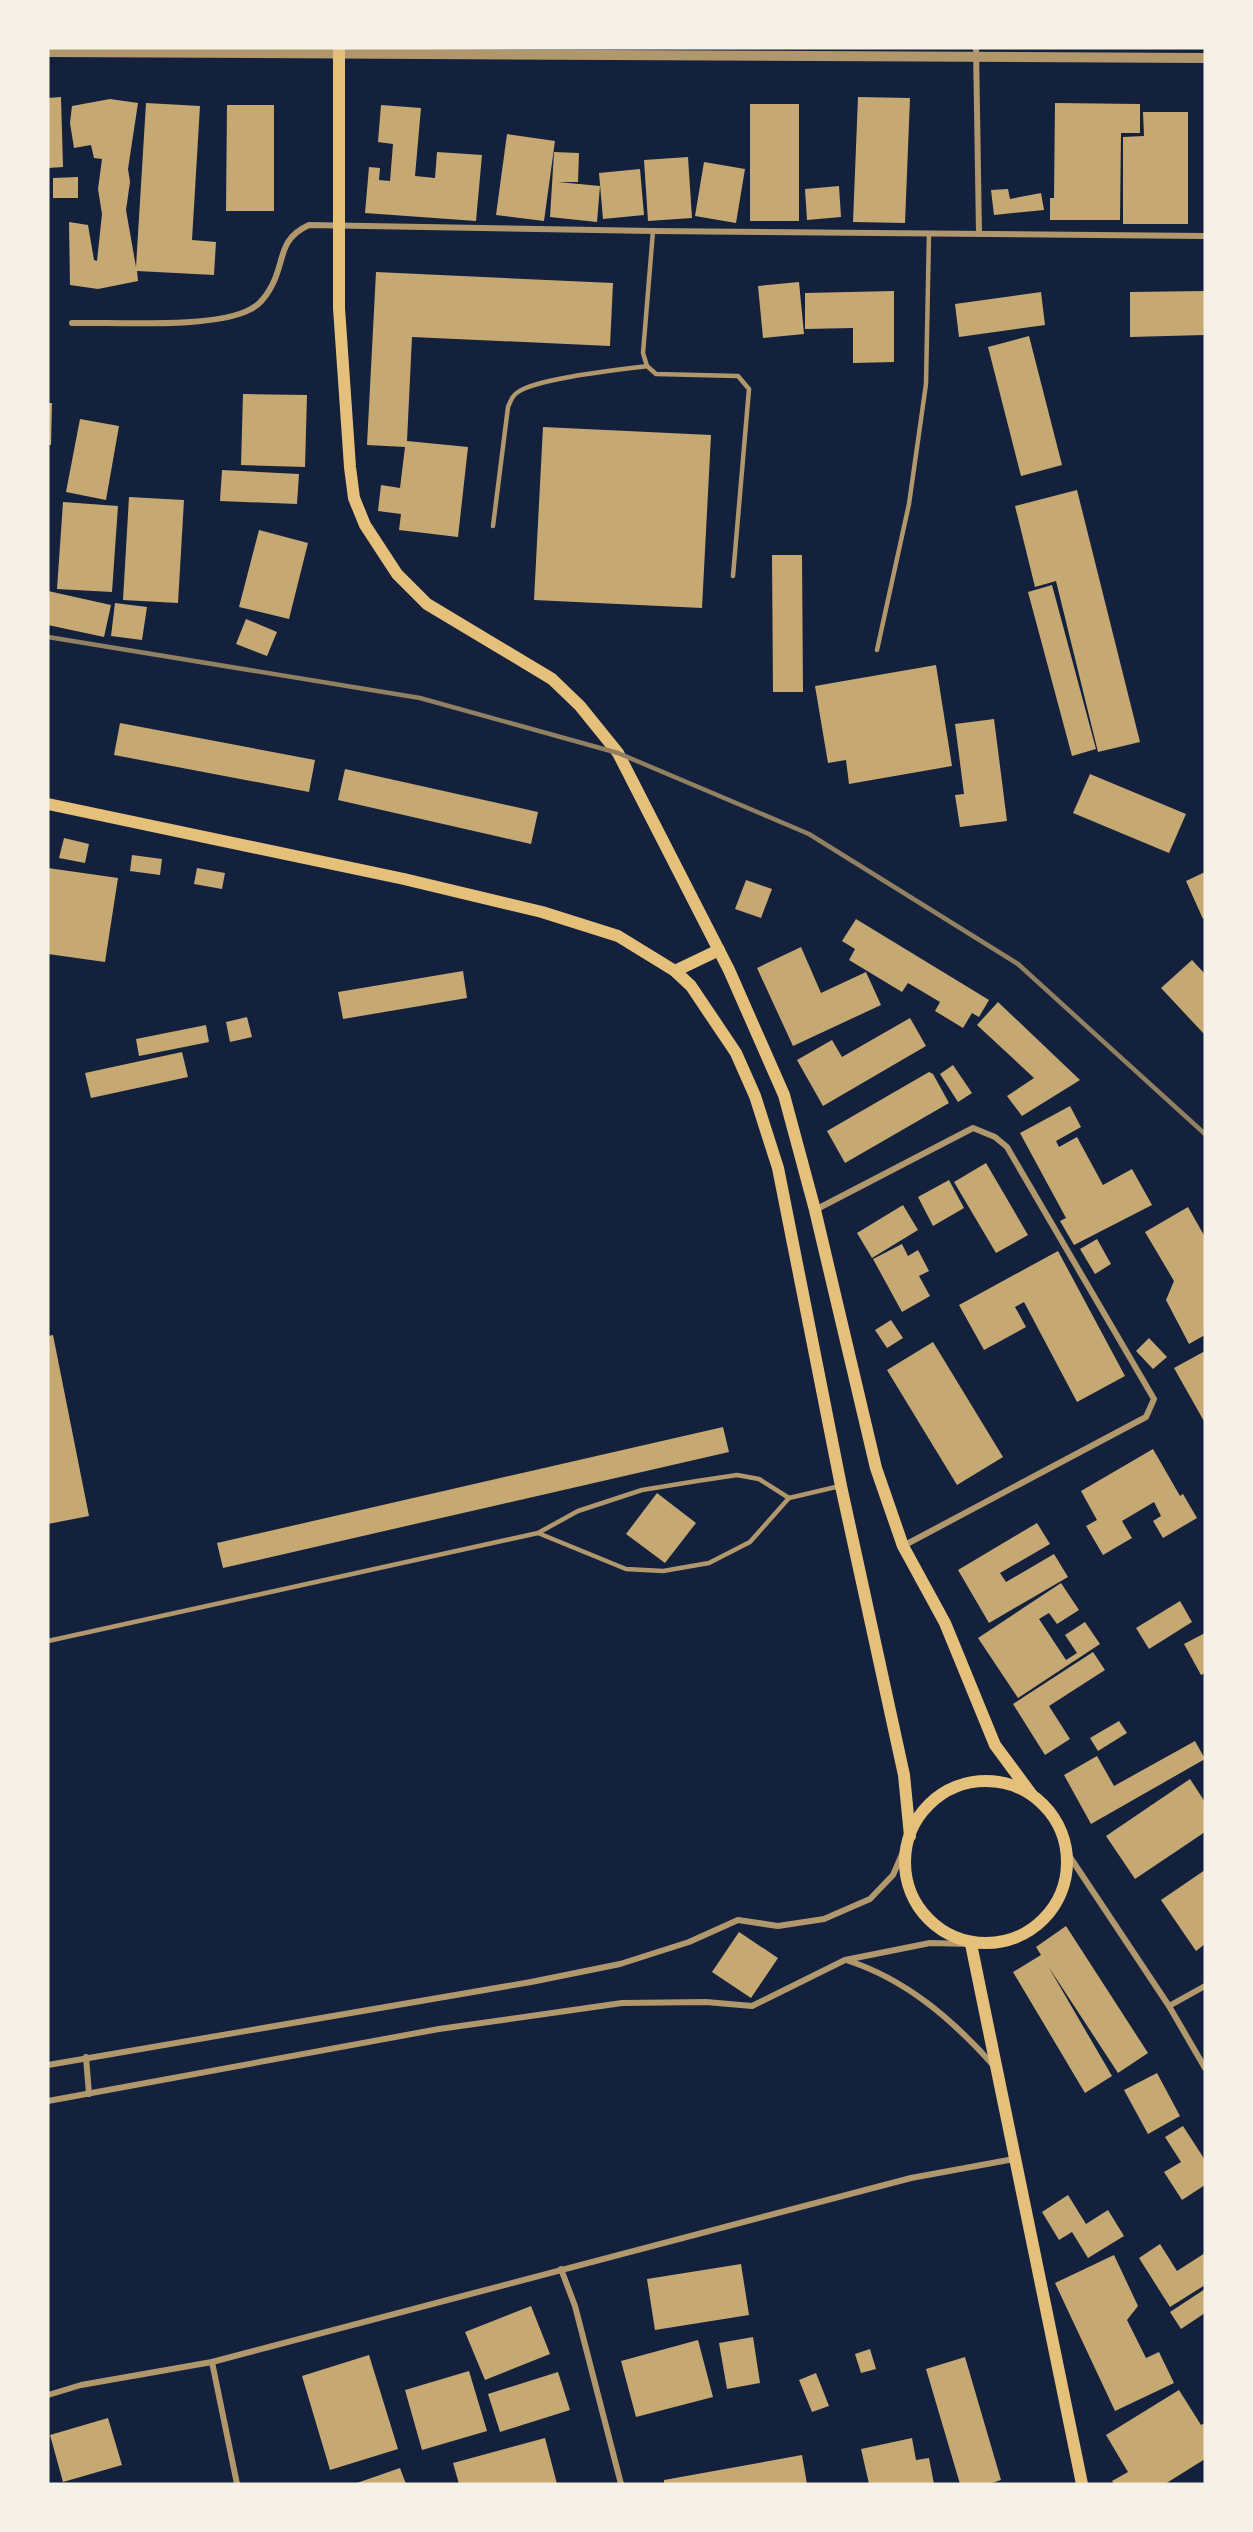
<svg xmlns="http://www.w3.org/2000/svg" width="1253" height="2532" viewBox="0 0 1253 2532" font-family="Figtree,sans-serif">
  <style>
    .building { fill: #c6a872 }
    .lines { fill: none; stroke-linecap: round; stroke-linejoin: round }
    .service { stroke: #b1986c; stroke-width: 4.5 }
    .minor { stroke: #b1986c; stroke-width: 6 }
    .tertiary { stroke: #b1986c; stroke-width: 10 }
    .secondary { stroke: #e5c07b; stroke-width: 12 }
    .rail { stroke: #918062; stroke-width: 4.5 }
  </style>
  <rect width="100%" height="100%" fill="#14213d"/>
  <g class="building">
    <path d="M61,97L63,167L48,168V98Z"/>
    <path d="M858,97L910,98L905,223L853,222Z"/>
    <path d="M110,99L138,103L128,169L130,182L126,210L136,267L146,103L200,106L192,240L216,242L214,275L137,271L138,281L98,289L70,285L69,222L88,225L94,260L97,261L102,214L98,189L102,159L94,158L91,145L74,148L70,123L72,106Z"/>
    <path d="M1055,103L1140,104V133H1121L1120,220H1050V198H1054Z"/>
    <rect x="750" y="104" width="49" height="117"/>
    <path d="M227,105H274V211H226Z"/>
    <path d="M381,105L421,108L415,176L435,178L437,152L482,155L476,221L365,213L369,167L380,168L379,180L390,181L393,144L378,142Z"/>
    <path d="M1143,112H1188V224H1123V137L1144,136Z"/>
    <path d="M507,134L555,141L544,221L496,215Z"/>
    <path d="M554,152L579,153L578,182H558L600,186L597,222L550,217Z"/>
    <path d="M688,157L692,218L648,221L644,160Z"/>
    <path d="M704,162L745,169L736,223L695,216Z"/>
    <path d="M640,169L644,215L603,219L599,173Z"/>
    <path d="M78,177V198H53V178Z"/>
    <path d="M839,186L841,217L807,220L805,189Z"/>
    <path d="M1008,189L1010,199L1041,193L1044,210L994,215L991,190Z"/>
    <path d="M376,272L613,283L610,346L412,337L407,441L468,447L458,537L399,530L401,514L378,511L381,485L400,488L405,447L367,445Z"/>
    <path d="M799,282L804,334L763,338L758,286Z"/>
    <path d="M894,291V362L853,363V328L805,329V293Z"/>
    <path d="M1205,291V335L1130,337V292Z"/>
    <path d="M1041,292L1045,325L959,337L955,304Z"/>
    <path d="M1029,336L1062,465L1021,476L988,347Z"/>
    <path d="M243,394L307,395L305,467L241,465Z"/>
    <path d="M48,403H52L51,445H48Z"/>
    <path d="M80,419L119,426L106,500L66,492Z"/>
    <path d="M543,427L711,435L702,608L534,600Z"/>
    <path d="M222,470L299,474L297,504L220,501Z"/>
    <path d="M1077,490L1140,742L1098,752L1056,581L1035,587L1015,506Z"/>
    <path d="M129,497L184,500L178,603L123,600Z"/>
    <path d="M63,502L118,506L112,592L57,589Z"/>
    <path d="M259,530L308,543L289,619L239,607Z"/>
    <path d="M772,555H802L803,692H773Z"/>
    <path d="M1052,585L1096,749L1072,756L1028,592Z"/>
    <path d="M48,591L111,605L104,637L48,625Z"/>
    <path d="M115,603L147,607L142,640L111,636Z"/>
    <path d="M246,619L277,632L267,656L236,644Z"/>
    <path d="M936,665L952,766L849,784L846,760L828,763L815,686Z"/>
    <path d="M994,719L1007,821L960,827L955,795L964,794L955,724Z"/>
    <path d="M120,723L315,760L309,792L114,755Z"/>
    <path d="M345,769L538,812L531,844L338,800Z"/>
    <path d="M1090,774L1186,814L1169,853L1073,813Z"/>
    <path d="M64,838L89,844L85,863L59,858Z"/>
    <path d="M132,855L162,859L160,875L130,871Z"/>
    <path d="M48,868L118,878L105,962L48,954Z"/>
    <path d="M197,868L225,873L222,889L194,884Z"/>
    <path d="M1205,872V918L1203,919L1186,881Z"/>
    <path d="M746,880L772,889L761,918L735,909Z"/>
    <path d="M856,919L989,1000L979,1017L972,1013L963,1028L935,1011L940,1002L908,983L902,992L849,960L855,949L842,941Z"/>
    <path d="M801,947L821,993L866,972L881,1005L793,1046L757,968Z"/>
    <path d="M1192,960L1205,974V1035L1161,988Z"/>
    <path d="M463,971L467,998L343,1019L338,992Z"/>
    <path d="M998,1002L1080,1080L1022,1116L1007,1096L1034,1078L977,1025Z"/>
    <path d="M247,1017L252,1037L230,1042L226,1022Z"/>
    <path d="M910,1018L926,1046L823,1106L797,1060L832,1040L842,1057Z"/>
    <path d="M206,1025L209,1042L139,1056L136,1039Z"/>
    <path d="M182,1052L188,1077L91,1098L85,1073Z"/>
    <path d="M953,1065L972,1093L958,1102L940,1074Z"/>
    <path d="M929,1072L933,1074L949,1103L845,1163L827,1131Z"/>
    <path d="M1070,1106L1081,1127L1056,1141L1059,1147L1077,1137L1103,1185L1132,1169L1152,1205L1074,1245L1060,1221L1066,1218L1020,1133Z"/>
    <path d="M986,1163L1028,1235L996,1253L954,1182Z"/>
    <path d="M949,1180L964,1208L933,1226L918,1197Z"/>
    <path d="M903,1205L918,1230L872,1258L857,1233Z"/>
    <path d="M1188,1207L1205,1237V1335L1189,1344L1166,1300L1174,1281L1145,1232Z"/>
    <path d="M1097,1239L1111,1264L1095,1274L1080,1249Z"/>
    <path d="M902,1244L908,1256L918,1250L929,1271L919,1276L930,1296L902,1312L873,1259Z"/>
    <path d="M1058,1251L1125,1376L1077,1402L1024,1302L1015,1307L1026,1327L984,1350L959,1305Z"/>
    <path d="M891,1320L903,1338L887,1348L875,1330Z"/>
    <path d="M53,1335L89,1516L48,1524V1336Z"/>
    <path d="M1149,1338L1167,1357L1153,1369L1136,1351Z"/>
    <path d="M933,1342L1003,1457L957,1485L887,1370Z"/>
    <path d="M1205,1351V1423L1174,1368Z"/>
    <path d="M723,1427L729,1452L223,1568L217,1543Z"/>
    <path d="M1153,1449L1180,1496L1183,1494L1197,1518L1163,1538L1153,1521L1161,1516L1154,1502L1122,1521L1132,1538L1103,1555L1086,1526L1097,1520L1081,1491Z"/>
    <path d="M657,1493L696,1523L665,1563L626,1534Z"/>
    <path d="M1037,1523L1050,1544L1000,1573L1006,1582L1054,1554L1068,1577L989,1623L958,1570Z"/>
    <path d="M1061,1583L1079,1610L1057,1624L1049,1613L1039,1619L1066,1660L1077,1653L1065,1635L1085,1622L1100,1644L1018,1698L978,1638Z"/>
    <path d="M1180,1601L1192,1622L1149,1649L1136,1628Z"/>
    <path d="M1205,1633V1673L1201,1675L1184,1644Z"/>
    <path d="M1093,1652L1105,1670L1049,1706L1070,1739L1045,1755L1013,1704Z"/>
    <path d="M1119,1721L1127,1733L1098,1751L1090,1738Z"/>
    <path d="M1195,1741L1205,1759L1091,1824L1064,1775L1097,1756L1114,1786Z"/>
    <path d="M1190,1779L1205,1802V1832L1135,1879L1106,1836Z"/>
    <path d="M1205,1870V1944L1196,1951L1161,1900Z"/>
    <path d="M1066,1926L1148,2053L1118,2073L1048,1966L1112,2076L1085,2093L1013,1972L1041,1955L1036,1947Z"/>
    <path d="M739,1932L778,1958L751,1998L712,1972Z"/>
    <path d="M1157,2073L1180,2116L1148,2134L1124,2090Z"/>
    <path d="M1183,2126L1205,2160V2185L1182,2200L1164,2172L1181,2162L1165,2137Z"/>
    <path d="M1068,2195L1086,2224L1108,2210L1124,2236L1088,2258L1072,2232L1059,2240L1042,2212Z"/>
    <path d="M1160,2244L1177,2271L1205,2253V2285L1170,2307L1139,2258Z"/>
    <path d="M1114,2255L1138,2306L1127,2320L1146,2358L1159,2352L1174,2383L1115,2411L1055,2283Z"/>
    <path d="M741,2264L749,2315L655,2330L647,2279Z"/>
    <path d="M1205,2289V2313L1181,2329L1170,2312Z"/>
    <path d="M531,2306L550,2354L485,2380L465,2332Z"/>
    <path d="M753,2337L760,2383L727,2389L719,2343Z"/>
    <path d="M698,2340L713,2397L636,2417L621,2361Z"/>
    <path d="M870,2349L876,2369L861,2373L855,2354Z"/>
    <path d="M369,2355L398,2449L330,2470L302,2376Z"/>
    <path d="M965,2357L1001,2480L989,2484H960L926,2369Z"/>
    <path d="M469,2371L487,2431L422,2450L405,2390Z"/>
    <path d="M558,2372L570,2410L500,2432L488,2394Z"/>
    <path d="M816,2373L829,2406L812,2412L799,2380Z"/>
    <path d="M1179,2390L1201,2425L1205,2423V2459L1165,2484H1114L1112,2481L1128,2472L1106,2435Z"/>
    <path d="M108,2418L122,2465L63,2482L50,2435Z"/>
    <path d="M545,2438L557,2484H459L453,2463Z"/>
    <path d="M912,2438L916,2460L929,2458L934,2484H869L861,2449Z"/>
    <path d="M802,2455L807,2484H664V2480Z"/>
    <path d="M400,2468L406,2484H354Z"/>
  </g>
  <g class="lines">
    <g class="service">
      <path d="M653,231L643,353L647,366L656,374L738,376L749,389L733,576"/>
      <path d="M493,526L508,407C511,400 512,396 518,392C538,378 619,370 647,366"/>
      <path d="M877,650L909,504L926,384L929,233"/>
      <path d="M538,1533L626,1569L663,1571L709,1563L750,1542L789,1498L840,1486"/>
      <path d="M48,1641L538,1533L578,1511L642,1490L697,1481L737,1475L759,1479L789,1498"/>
    </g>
    <g class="minor">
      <path d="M976,48L979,234"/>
      <path d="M72,323C116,322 216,329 251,309C259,305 266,296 270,289C286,263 276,240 309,225L653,231L1205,236"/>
      <path d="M815,1210L973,1128L995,1137L1007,1147L1154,1399L1146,1417L903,1546"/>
      <path d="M1066,1851L1169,2006L1205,2068"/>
      <path d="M846,1960C906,1979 953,2020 994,2066"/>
      <path d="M1169,2006L1205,1986"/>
      <path d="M86,2057L89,2094"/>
      <path d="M48,2065L531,1982L620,1964L689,1942L738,1920L778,1926L824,1919L870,1899L893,1875L910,1836"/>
      <path d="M48,2101L439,2029L622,2003L706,2002L752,2006L845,1960L930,1943L971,1944"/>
      <path d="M561,2269L575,2306L621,2484"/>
      <path d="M212,2362L237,2484"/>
      <path d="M48,2395L81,2385L212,2362L911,2178L1014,2159"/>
    </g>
    <path class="tertiary" d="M48,52L1205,58"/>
    <g class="secondary">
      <path d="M339,48V308L350,467L354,498L365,525L397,574L427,604L552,679L580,706L618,753L729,970L784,1095L815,1210L876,1468L903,1546L945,1623L995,1745L1032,1795"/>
      <path d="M48,804L404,879L542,912L618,936L675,971L691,986L736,1053L755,1096L778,1168L841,1486L904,1775L910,1836"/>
      <path d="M675,971L719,950"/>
      <circle cx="986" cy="1862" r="81"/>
      <path d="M971,1944L1082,2484"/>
    </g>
    <path class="rail" d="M48,637L420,698L618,753L809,834L1018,964L1205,1134"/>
  </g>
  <rect width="1253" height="2532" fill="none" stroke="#f6f1e7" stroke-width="99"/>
</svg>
